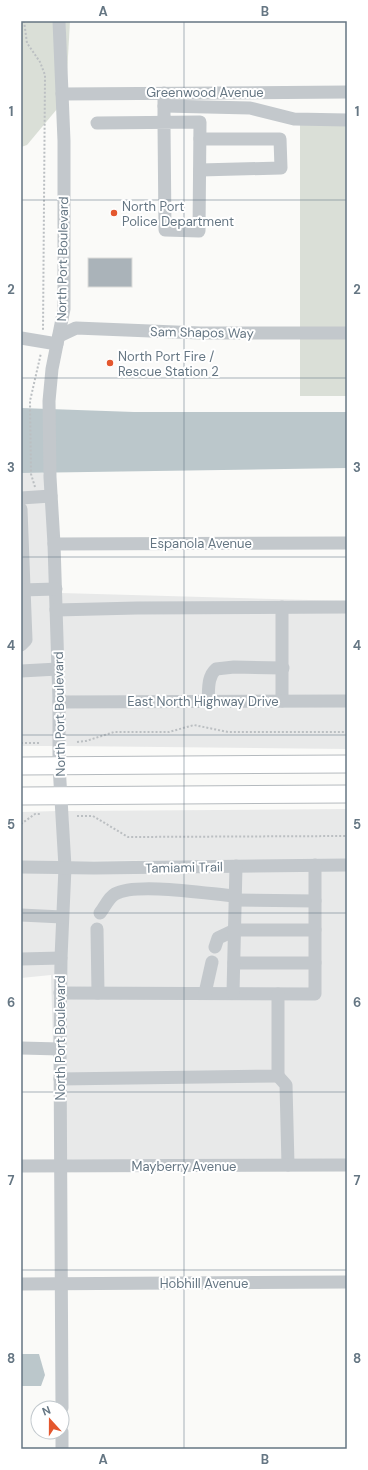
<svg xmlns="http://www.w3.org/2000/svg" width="368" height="1470" viewBox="0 0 368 1470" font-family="'DM Sans',sans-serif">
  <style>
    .built { fill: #e8e9e9 }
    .green { fill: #dadfd7 }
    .water { fill: #bbc7cb }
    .building { fill: #aab3b9; stroke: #dcdcda }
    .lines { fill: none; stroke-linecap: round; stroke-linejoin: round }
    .major-casing { stroke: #b5babe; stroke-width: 19 }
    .path { stroke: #bbbfc2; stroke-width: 2; stroke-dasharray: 2 2; stroke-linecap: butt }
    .minor { stroke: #c3c8cc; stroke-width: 13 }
    .major { stroke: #fff; stroke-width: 17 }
    .grid { fill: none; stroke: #657683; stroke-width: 1; stroke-opacity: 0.55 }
    .poi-dot { fill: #e4572e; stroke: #fff; stroke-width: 1.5 }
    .labels { text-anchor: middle; stroke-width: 4; stroke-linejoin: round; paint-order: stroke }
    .street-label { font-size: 13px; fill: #657683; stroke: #fff }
    .poi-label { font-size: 13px; fill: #657683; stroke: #fff; text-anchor: start }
    .neatline { fill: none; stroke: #657683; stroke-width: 1.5 }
    .grid-label { font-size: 13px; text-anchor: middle; font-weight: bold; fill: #657683 }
  </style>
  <rect width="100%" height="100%" fill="#fafaf8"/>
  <g class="built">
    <path d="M21,473H43L44,475L49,544L54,746H21Z"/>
    <path d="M61,593L347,601V695L65,696Z"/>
    <path d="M347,707V749L65,746V708Z"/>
    <path d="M347,809V860L70,861L68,811Z"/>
    <path d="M57,811L59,861H21V812Z"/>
    <path d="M347,871V1159H66V958L70,873Z"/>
    <path d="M21,873H59L54,1043H53L51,975L21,978Z"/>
  </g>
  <g class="green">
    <path d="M21,21H54L57,109L27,145L21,147Z"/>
    <path d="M65,21H70L67,74Z"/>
    <rect x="300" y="117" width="47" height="279"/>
  </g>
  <g class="water">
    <path d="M21,408L134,412H347V468L21,473Z"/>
    <path d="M21,1354H39L45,1375L41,1386H21Z"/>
  </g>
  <rect class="building" x="88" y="258" width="44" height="29"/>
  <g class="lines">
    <g class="major-casing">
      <g id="major">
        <path d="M21,766L347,764"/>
        <path d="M21,796L347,794"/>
      </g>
    </g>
    <g class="path">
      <path d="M24,21L27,43L40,62L45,75L43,331"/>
      <path d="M35,487L31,474L30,401L41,353"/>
      <path d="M77,742L86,741L114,732H169L194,725L228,732H347"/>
      <path d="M21,743H41"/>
      <path d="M77,816H93L128,837L347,836"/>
      <path d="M21,824L35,814H41"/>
    </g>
    <g class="minor">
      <path d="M59,21L64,141V309L52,369L49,401L50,477L54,544L59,702V765L65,867L61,958L60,1049L62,1408"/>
      <path d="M62,94L347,92"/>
      <path d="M164,106L250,108L294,119L347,120"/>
      <path d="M97,123L200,122L199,231L165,230L164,124V93"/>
      <path d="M200,170L281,168L280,139H200"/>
      <path d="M59,336L76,328L200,333H347"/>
      <path d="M21,338L57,344"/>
      <path d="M21,498L51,496"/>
      <path d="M21,509L26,640L21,645"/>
      <path d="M54,544L347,543"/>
      <path d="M21,590L56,589"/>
      <path d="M56,610L137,608L347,607"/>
      <path d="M21,671L58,669"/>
      <path d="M208,701C209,690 207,677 216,669L234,667L283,668"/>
      <path d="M282,701V607"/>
      <path d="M59,702L347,701"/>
      <path d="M21,867L94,868L347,865"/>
      <path d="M235,900L315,901"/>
      <path d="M100,913C105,907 108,898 115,894C136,882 209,894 235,896"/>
      <path d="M21,915L62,917"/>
      <path d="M97,929L98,993"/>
      <path d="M215,947L218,938L235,930H315"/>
      <path d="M21,959L61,958"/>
      <path d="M234,963H315"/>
      <path d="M60,993L315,994V865"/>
      <path d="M205,993L212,962"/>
      <path d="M233,993L236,866"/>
      <path d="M21,1048L60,1049"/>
      <path d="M278,1076L286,1085L288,1165"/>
      <path d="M60,1079L278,1076V994"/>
      <path d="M21,1166L347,1165"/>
      <path d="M21,1284L347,1282"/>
      <path d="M62,1432V1449"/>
    </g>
    <use href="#major" class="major"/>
  </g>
  <path class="grid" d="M184,21V1449M21,200H347M21,378H347M21,557H347M21,735H347M21,913H347M21,1092H347M21,1270H347"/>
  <g class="poi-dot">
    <circle cx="114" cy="213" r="4"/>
    <circle cx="110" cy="363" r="4"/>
  </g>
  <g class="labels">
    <g class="street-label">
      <text x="205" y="97">Greenwood Avenue</text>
      <text transform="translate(62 259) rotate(-89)" y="5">North Port Boulevard</text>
      <text transform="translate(202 332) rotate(1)" y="5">Sam Shapos Way</text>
      <text x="201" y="548">Espanola Avenue</text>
      <text x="203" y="706">East North Highway Drive</text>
      <text transform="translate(59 714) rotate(-91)" y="5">North Port Boulevard</text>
      <text transform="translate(184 867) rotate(-1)" y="5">Tamiami Trail</text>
      <text transform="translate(60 1038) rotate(-90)" y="5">North Port Boulevard</text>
      <text x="184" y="1171">Mayberry Avenue</text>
      <text x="204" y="1288">Hobhill Avenue</text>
    </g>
    <g class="poi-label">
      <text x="122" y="211">North Port<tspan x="122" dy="15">Police Department</tspan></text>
      <text x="118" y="361">North Port Fire /<tspan x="118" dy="15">Rescue Station 2</tspan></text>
    </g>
  </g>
  <rect width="368" height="1470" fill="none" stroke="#ffffff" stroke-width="44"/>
  <g transform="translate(50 1420) rotate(339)"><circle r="19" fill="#ffffff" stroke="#c1c8cd"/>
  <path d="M0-3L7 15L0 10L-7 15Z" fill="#e4572e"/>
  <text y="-6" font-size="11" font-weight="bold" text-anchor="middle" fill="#657683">N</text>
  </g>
  <rect x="22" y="22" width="324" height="1426" class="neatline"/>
  <g class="grid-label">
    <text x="103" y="16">A</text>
    <text x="265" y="16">B</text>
    <text x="11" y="116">1</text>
    <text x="357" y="116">1</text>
    <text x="11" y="294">2</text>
    <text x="357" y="294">2</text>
    <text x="11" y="472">3</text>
    <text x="357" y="472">3</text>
    <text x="11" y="650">4</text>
    <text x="357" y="650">4</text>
    <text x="11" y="829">5</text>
    <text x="357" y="829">5</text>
    <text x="11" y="1007">6</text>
    <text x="357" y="1007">6</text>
    <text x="11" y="1185">7</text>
    <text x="357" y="1185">7</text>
    <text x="11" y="1363">8</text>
    <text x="357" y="1363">8</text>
    <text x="103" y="1464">A</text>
    <text x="265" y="1464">B</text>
  </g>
</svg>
